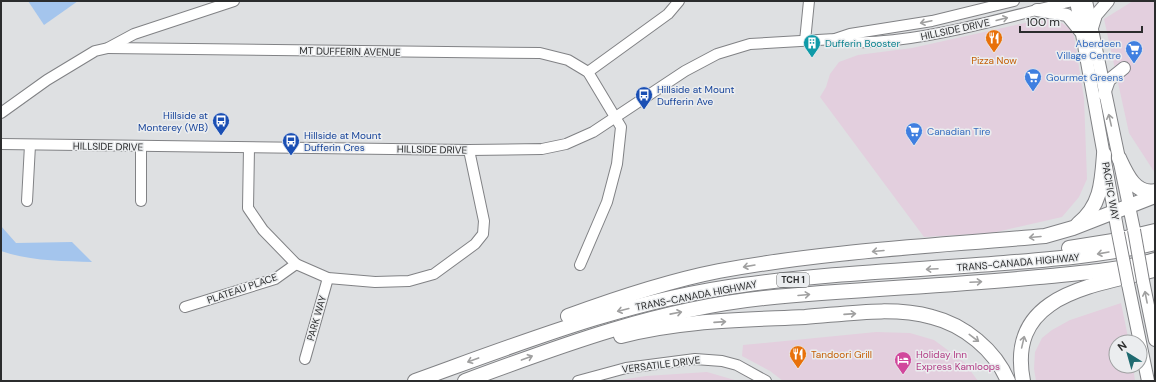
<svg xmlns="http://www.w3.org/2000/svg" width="1156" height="382" viewBox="0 0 1156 382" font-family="'DM Sans',sans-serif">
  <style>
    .commercial { fill: #e3cfde }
    .green { fill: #a4c5ed }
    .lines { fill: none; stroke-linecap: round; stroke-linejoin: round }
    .minor-casing { stroke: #818285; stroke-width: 12 }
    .major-casing { stroke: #818285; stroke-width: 14 }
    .highway-casing { stroke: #818285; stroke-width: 16 }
    .minor { stroke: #fff; stroke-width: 10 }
    .major { stroke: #fff; stroke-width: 12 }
    .highway { stroke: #fff; stroke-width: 14 }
    .major-bridge-casing { stroke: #818285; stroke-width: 14; stroke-linecap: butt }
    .major-bridge { stroke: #fff; stroke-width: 12 }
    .oneway { stroke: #a0a0a0 }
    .labels { text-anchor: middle; stroke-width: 3; stroke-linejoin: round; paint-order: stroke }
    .shield { fill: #ebedef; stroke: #656667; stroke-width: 1 }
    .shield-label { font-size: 9px; font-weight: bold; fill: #2b2c2d }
    .street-label { font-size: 10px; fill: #2b2c2d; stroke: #ebedef }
    .culture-label { font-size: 10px; fill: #0d838f; stroke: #ebedef; text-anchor: start }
    .shop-label { font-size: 10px; fill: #366cbe; stroke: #ebedef; text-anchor: start }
    .food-label { font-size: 10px; fill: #c56008; stroke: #ebedef }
    .transit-label { font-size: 10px; fill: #164399; stroke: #ebedef; text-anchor: start }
    .hotel-label { font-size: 10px; fill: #b23c85; stroke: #ebedef; text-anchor: start }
  </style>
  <rect width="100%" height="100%" fill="#dee0e2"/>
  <g class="commercial">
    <path d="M1133,1H1155V173L1129,133L1104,19Z"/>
    <path d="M1053,19L1062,23L1070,29L1074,36L1084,98L1087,179L1079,197L1062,217L992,233L924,237L820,97L826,87L830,74L839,62L858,55L912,48L1038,20Z"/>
    <path d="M1121,303L1129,342H1116V366H1133L1135,381H1036L1034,369L1035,352L1042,338L1052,330L1070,320Z"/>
    <path d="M876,332L910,333L934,340L964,362L978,381H783L770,371L742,356L743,345Z"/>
    <path d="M707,372L738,381H613L646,376Z"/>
  </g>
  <g class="green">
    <path d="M28,1H78L44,25Z"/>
    <path d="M1,226L16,243L72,242L92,262C62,261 29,261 1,251Z"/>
  </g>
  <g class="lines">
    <g class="minor-casing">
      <g id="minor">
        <path d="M835,39C855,44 874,42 895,40C956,33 1014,15 1073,1"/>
        <path d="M805,41L809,1"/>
        <path d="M108,48L540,53L568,60L588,72L621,127L617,164L607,202L580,265"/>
        <path d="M588,72L668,14L679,1"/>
        <path d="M1,113L47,80L95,51L108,48L134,34L234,1"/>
        <path d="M1,144L469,150L542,149L566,144L593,132L685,71L717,54L750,44L835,39L850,34L932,21L1014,1"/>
        <path d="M141,146V201"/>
        <path d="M249,148L248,208L263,230L296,264L328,278L375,282L409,281L434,274L475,244L483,234L484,221L469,150"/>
        <path d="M27,201L30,145"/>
        <path d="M185,307L275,279L296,264"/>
        <path d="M305,359L328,278"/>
        <path d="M578,381L626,368L695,359L722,361L737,365L766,381"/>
      </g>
    </g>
    <g class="major-casing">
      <g id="major">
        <path d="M1076,1L1118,233"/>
        <path d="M1086,1L1134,230"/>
        <path d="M1037,10L1067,15L1080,31"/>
        <path d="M1092,28L1096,15L1108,1"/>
        <path d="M1104,94L1109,80L1124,68"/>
        <path d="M1143,281L1155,340"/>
        <path d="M1128,284L1148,381"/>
      </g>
    </g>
    <g class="highway-casing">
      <g id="highway">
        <path d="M1119,158C1126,173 1135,195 1155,191"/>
        <path d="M1078,224C1101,206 1102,182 1104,154"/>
        <path d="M1069,248L1113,241L1155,231"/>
        <path d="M568,316C617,298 668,281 719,271C827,251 936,246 1045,236L1073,228L1155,196"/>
        <path d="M621,336C680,320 744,320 805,317C846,314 892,306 932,317C964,325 995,350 1008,381"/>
        <path d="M415,381C523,342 629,300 743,285C829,273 917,270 1004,263C1055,259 1106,255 1155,243"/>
        <path d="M465,381C562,345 659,309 764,298C856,289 948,286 1039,277C1078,273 1118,271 1155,260"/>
        <path d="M1023,381C1006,294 1093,286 1154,270"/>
      </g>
    </g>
    <use href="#minor" class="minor"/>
    <use href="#major" class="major"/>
    <use href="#highway" class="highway"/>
    <g class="major-bridge-casing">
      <g id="major-bridge">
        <path d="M1134,230L1143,281"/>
        <path d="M1118,233L1128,284"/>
      </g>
    </g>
    <use href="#major-bridge" class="major-bridge"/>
  </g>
  <defs><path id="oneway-shaft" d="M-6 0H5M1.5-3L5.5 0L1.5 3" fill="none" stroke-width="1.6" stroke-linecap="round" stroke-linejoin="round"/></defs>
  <g class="oneway">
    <use href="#oneway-shaft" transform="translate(1002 19) rotate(-14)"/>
    <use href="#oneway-shaft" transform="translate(926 22) rotate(168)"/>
    <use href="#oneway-shaft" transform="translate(1110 120) rotate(-103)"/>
    <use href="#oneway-shaft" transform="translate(1035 237) rotate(175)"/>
    <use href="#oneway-shaft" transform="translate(878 251) rotate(175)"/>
    <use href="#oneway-shaft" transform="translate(1103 253) rotate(170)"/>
    <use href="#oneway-shaft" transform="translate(749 266) rotate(170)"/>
    <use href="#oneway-shaft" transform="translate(932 269) rotate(177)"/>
    <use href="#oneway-shaft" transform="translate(976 282) rotate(-3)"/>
    <use href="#oneway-shaft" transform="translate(804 295) rotate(-5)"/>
    <use href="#oneway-shaft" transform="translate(1146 297) rotate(-101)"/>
    <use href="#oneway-shaft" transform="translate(623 310) rotate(166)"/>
    <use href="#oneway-shaft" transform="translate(676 313) rotate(-11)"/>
    <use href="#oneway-shaft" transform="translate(850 314) rotate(-4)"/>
    <use href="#oneway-shaft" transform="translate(720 322) rotate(-4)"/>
    <use href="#oneway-shaft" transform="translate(974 338) rotate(37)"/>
    <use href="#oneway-shaft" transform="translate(1023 342) rotate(-77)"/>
    <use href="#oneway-shaft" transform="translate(527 358) rotate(-20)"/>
    <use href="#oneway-shaft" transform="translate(473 360) rotate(160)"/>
  </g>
  <defs>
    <g id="restaurant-pin" transform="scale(0.9)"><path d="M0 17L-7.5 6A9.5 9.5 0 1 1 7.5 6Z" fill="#e8710a" stroke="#ebedef"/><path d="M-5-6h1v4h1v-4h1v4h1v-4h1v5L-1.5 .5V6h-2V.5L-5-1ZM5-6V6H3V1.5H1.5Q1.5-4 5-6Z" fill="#fff"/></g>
    <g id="building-pin" transform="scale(0.9)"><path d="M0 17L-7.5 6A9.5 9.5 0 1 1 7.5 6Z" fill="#0f9aa8" stroke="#ebedef"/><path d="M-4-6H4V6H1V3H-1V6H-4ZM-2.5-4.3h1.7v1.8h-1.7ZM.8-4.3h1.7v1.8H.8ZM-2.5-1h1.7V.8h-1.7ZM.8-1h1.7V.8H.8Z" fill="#fff"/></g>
    <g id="supermarket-pin" transform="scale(0.9)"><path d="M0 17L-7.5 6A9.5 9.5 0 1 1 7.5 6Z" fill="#3f7fe0" stroke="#ebedef"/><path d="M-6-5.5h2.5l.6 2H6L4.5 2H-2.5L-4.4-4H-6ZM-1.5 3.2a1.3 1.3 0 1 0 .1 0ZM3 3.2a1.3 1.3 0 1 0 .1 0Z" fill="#fff"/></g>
    <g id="bus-pin" transform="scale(0.9)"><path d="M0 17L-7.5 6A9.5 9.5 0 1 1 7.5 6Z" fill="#1a4fb4" stroke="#ebedef"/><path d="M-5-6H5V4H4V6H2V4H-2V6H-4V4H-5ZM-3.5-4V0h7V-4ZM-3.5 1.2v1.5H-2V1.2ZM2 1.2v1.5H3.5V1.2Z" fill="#fff"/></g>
    <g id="hotel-pin" transform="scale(0.9)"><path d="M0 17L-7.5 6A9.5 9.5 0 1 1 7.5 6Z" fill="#d1479c" stroke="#ebedef"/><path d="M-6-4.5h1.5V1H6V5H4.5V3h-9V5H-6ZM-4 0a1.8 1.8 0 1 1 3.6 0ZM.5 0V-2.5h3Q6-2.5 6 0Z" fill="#fff"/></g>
  </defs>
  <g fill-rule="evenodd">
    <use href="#restaurant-pin" x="994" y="38"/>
    <use href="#building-pin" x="812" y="43"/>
    <use href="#supermarket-pin" x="1134" y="49"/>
    <use href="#supermarket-pin" x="1033" y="77"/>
    <use href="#bus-pin" x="644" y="95"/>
    <use href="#bus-pin" x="221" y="121"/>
    <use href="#supermarket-pin" x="914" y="131"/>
    <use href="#bus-pin" x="291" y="141"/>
    <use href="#restaurant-pin" x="798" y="354"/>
    <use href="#hotel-pin" x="903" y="360"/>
  </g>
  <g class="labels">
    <rect class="shield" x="777" y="273" width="32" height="14" rx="3"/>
    <g class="shield-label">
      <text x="793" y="283">TCH 1</text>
    </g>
    <g class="street-label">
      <text transform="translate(955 29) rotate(-12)" y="4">HILLSIDE DRIVE</text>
      <text transform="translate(350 51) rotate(1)" y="4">MT DUFFERIN AVENUE</text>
      <text transform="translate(108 146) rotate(1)" y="4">HILLSIDE DRIVE</text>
      <text transform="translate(432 149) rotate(1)" y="4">HILLSIDE DRIVE</text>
      <text transform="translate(1111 191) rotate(80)" y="4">PACIFIC WAY</text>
      <text transform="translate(1018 262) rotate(-5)" y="4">TRANS-CANADA HIGHWAY</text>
      <text transform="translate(242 288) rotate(-19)" y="4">PLATEAU PLACE</text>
      <text transform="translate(696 295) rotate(-11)" y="4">TRANS-CANADA HIGHWAY</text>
      <text transform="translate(316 318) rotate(-74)" y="4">PARK WAY</text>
      <text transform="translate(661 364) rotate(-7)" y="4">VERSATILE DRIVE</text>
    </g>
    <g class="culture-label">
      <text x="825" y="47">Dufferin Booster</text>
    </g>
    <g class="shop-label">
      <text x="1121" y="47" text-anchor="end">Aberdeen<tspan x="1121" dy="12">Village Centre</tspan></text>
      <text x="1046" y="81">Gourmet Greens</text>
      <text x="927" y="135">Canadian Tire</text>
    </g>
    <g class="food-label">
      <text x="994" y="64">Pizza Now</text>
      <text x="811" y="358" text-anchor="start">Tandoori Grill</text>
    </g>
    <g class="transit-label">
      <text x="657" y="93">Hillside at Mount<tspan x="657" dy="12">Dufferin Ave</tspan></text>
      <text x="208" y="119" text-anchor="end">Hillside at<tspan x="208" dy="12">Monterey (WB)</tspan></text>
      <text x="304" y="139">Hillside at Mount<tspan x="304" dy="12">Dufferin Cres</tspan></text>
    </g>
    <g class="hotel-label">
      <text x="916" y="358">Holiday Inn<tspan x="916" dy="12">Express Kamloops</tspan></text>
    </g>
  </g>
  <rect width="1156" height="382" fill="none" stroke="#2b2c2d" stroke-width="4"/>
  <g transform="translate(1128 354) rotate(323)"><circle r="19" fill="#ebedef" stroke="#9ea0a1"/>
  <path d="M0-3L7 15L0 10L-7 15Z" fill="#1e6a70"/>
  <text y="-6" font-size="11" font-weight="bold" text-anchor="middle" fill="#2b2c2d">N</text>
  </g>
  <path d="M1020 26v6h122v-6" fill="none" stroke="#2b2c2d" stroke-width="2"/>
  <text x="1026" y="26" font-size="12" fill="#2b2c2d" stroke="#ebedef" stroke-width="3" paint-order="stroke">100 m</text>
</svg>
